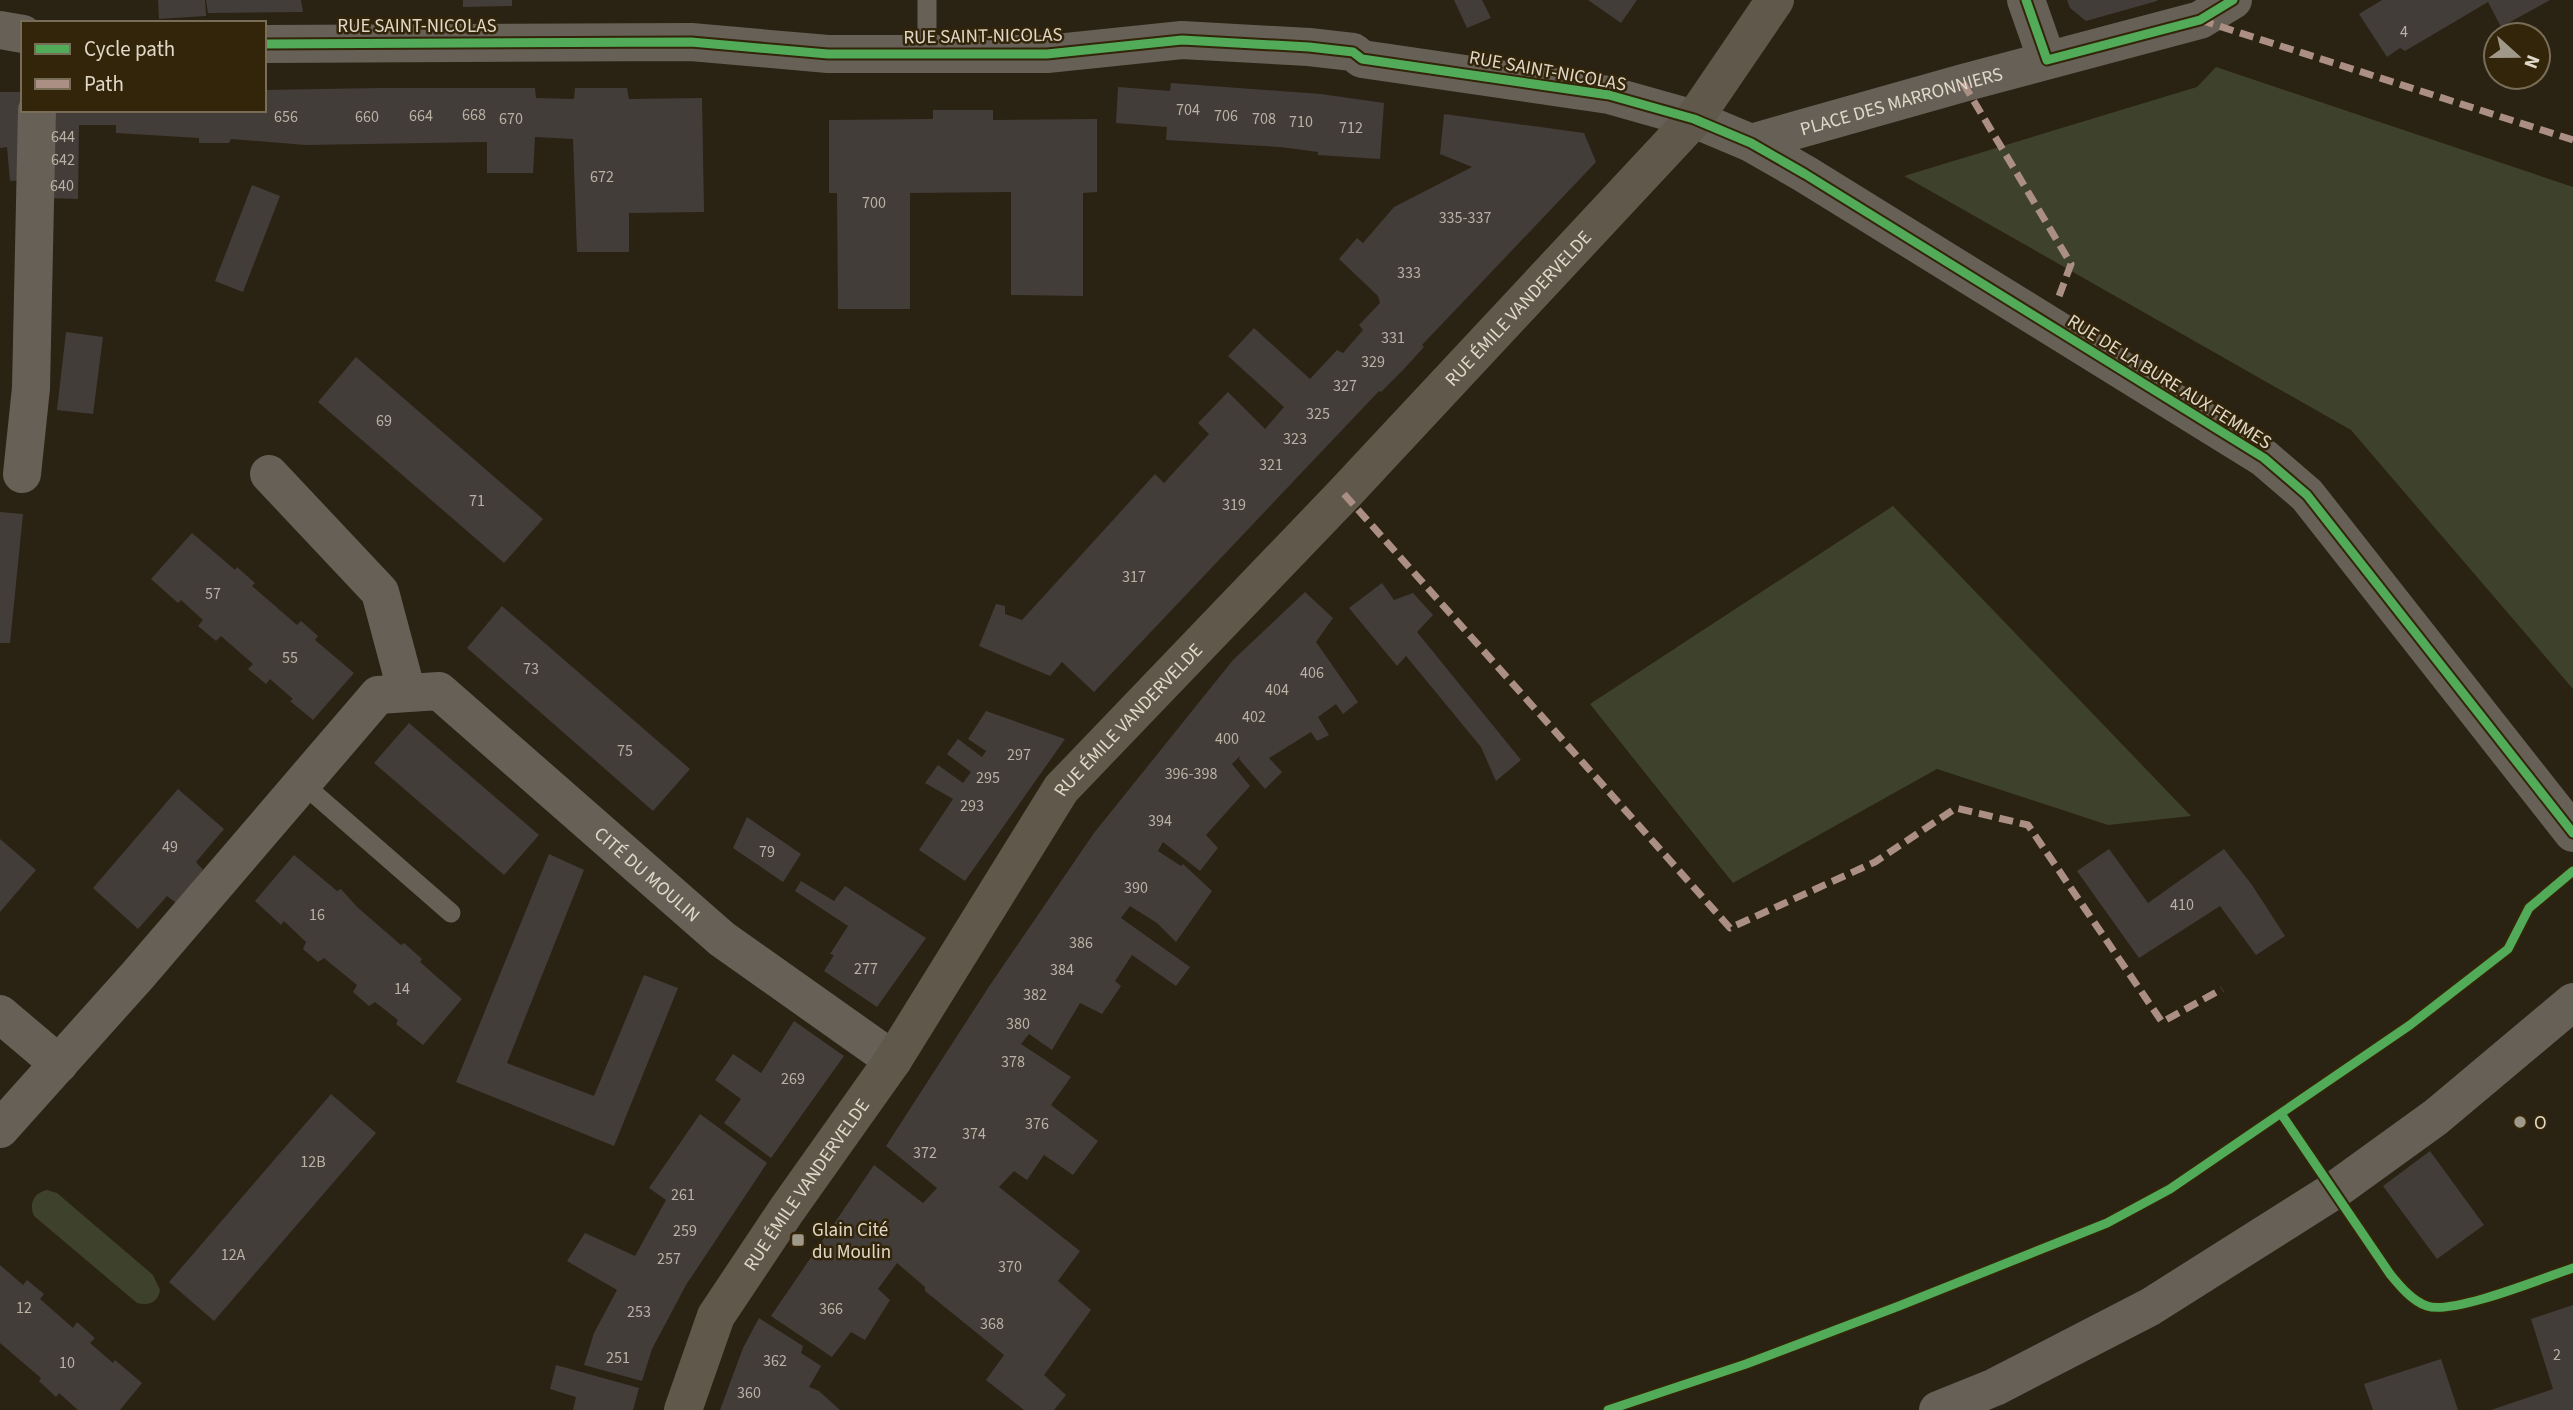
<svg xmlns="http://www.w3.org/2000/svg" width="2573" height="1410" viewBox="0 0 2573 1410" font-family="'Source Sans 3',sans-serif">
  <style>
    .green { fill: #3e422d }
    .building { fill: #433d3a }
    .lines { fill: none; stroke-linecap: round; stroke-linejoin: round }
    .service { stroke: #676056; stroke-width: 19 }
    .minor { stroke: #676056; stroke-width: 38 }
    .tertiary { stroke: #676056; stroke-width: 38 }
    .secondary { stroke: #60584b; stroke-width: 38 }
    .quiet { stroke: #ac8f84; stroke-width: 7; stroke-dasharray: 14 7; stroke-linecap: butt }
    .cycleway-casing { stroke: #33250a; stroke-width: 13 }
    .cycleway { stroke: #51ab58; stroke-width: 9 }
    .poi-dot { fill: #a09889; stroke: #33250a; stroke-width: 2.5 }
    .labels { text-anchor: middle; stroke-width: 5; stroke-linejoin: round; paint-order: stroke }
    .number-label { font-size: 16px; fill: #b9b1a4 }
    .street-label { font-size: 19px; fill: #e0d8c8; stroke: #33250a }
    .poi-label { font-size: 19px; fill: #e0d8c8; stroke: #33250a; text-anchor: start }
  </style>
  <rect width="100%" height="100%" fill="#2a2213"/>
  <g class="green">
    <path d="M2216,67L2573,187V689L2351,430L1904,176L2197,87Z"/>
    <path d="M1893,506L2191,816L2108,825L1937,769L1733,883L1590,704Z"/>
    <path d="M47,1190L57,1193L153,1275L160,1290C158,1303 148,1306 137,1303L34,1216C29,1204 33,1193 47,1190Z"/>
  </g>
  <g class="building">
    <path d="M158,0H205L206,16L159,19Z"/>
    <path d="M206,0H301L303,12L208,13Z"/>
    <path d="M463,0H512V6L463,7Z"/>
    <path d="M1454,0H1482L1491,18L1467,28Z"/>
    <path d="M1588,0H1637L1621,23Z"/>
    <path d="M2067,0H2157V1L2086,21L2070,8Z"/>
    <path d="M2382,0H2550L2501,27L2488,2L2405,51L2400,48L2387,57L2359,14Z"/>
    <path d="M1171,83L1321,94L1384,103L1380,159L1318,155V152L1280,147L1166,140L1167,127L1116,123L1118,87L1170,91Z"/>
    <path d="M380,88H535L536,98L574,99L575,88H627L629,99L702,98L704,212L629,213V252H577L573,139L535,137L533,173H487V142L306,145L231,139L229,143H199V138L116,133V125H79L78,199L46,198L47,110H264V90Z"/>
    <path d="M0,92H23L29,180L10,181L7,147L0,148Z"/>
    <path d="M933,110H993V120L1097,119V192L1083,193V296L1011,295V192L910,193V309H838L837,193H829V120L933,119Z"/>
    <path d="M1444,114L1584,133L1596,162L1422,345L1424,347L1403,370L1381,392L1379,391L1094,692L1062,662L1050,676L979,646L996,604L1005,606V614L1022,620L1155,474L1164,483L1209,434L1198,423L1228,392L1265,429L1284,407L1228,356L1254,328L1310,379L1337,350L1343,353L1363,330L1359,325L1380,303L1378,296L1339,259L1357,238L1363,243L1394,207L1472,167L1440,154Z"/>
    <path d="M252,185L280,196L243,292L215,281Z"/>
    <path d="M66,332L103,337L93,414L57,410Z"/>
    <path d="M356,357L543,519L504,563L318,402Z"/>
    <path d="M0,512L23,514L10,643H0Z"/>
    <path d="M192,533L235,570L237,567L255,583L252,586L297,625L301,621L318,636L315,640L354,673L313,720L290,701L293,699L270,679L266,684L248,669L253,664L221,636L216,641L198,626L203,620L181,600L178,603L151,579Z"/>
    <path d="M1382,583L1394,600L1413,593L1433,615L1417,632L1521,760L1496,781L1481,747L1406,656L1397,666L1349,608Z"/>
    <path d="M1305,592L1333,618L1316,642L1358,702L1343,714L1336,704L1318,717L1329,735L1317,741L1311,732L1269,758L1282,772L1265,789L1239,759L1240,756L1232,764L1250,786L1206,835L1218,848L1200,871L1163,842L1158,851L1181,866L1183,864L1212,891L1176,942L1157,923L1130,906L1121,918L1190,967L1176,986L1132,955L1115,981L1121,986L1102,1014L1080,1003L1052,1050L1029,1034L1021,1044L1071,1077L1051,1105L1098,1141L1073,1175L1044,1155L1027,1180L1014,1171L999,1187L1080,1251L1058,1281L1091,1310L1044,1375L1066,1395L1054,1410H1024L986,1380L1004,1355L925,1291V1287L897,1263L878,1289L890,1300L865,1340L851,1332L832,1357L771,1316L874,1165L923,1203L937,1188L886,1146L990,985L1094,833L1233,660Z"/>
    <path d="M502,606L690,769L653,811L467,648Z"/>
    <path d="M986,711L1065,739L965,881L919,850L953,799L925,783L938,765L963,783L971,772L947,754L958,739L982,757L986,751L968,739Z"/>
    <path d="M409,723L539,835L504,875L374,763Z"/>
    <path d="M178,789L224,829L196,862L203,870L176,903L167,896L138,929L93,888Z"/>
    <path d="M747,817L801,854L783,882L733,848Z"/>
    <path d="M0,839L36,870L0,912Z"/>
    <path d="M2109,849L2148,903L2224,849L2252,885L2285,936L2256,955L2220,906L2139,958L2077,871Z"/>
    <path d="M549,854L584,870L507,1063L594,1096L644,975L678,988L614,1146L456,1082Z"/>
    <path d="M294,855L337,891L341,889L357,907L401,945L404,943L422,959L420,962L462,999L423,1045L396,1024L398,1020L375,1002L369,1006L353,992L357,985L324,958L318,962L303,949L306,942L284,921L281,925L255,901Z"/>
    <path d="M801,881L834,901L845,886L926,938L877,1007L824,971L834,955L830,954L848,926L795,891Z"/>
    <path d="M794,1021L844,1056L771,1158L724,1123L741,1099L715,1080L733,1054L761,1073Z"/>
    <path d="M331,1094L376,1133L214,1321L169,1282Z"/>
    <path d="M700,1114L767,1163L686,1285L652,1349L642,1381L584,1365L594,1333L617,1290L567,1261L585,1233L635,1256L666,1200L649,1188Z"/>
    <path d="M2430,1151L2484,1225L2437,1259L2383,1186Z"/>
    <path d="M0,1265L23,1285L27,1280L44,1294L40,1299L73,1328L77,1322L95,1338L90,1343L113,1363L115,1360L142,1383L120,1410H78L59,1393L56,1397L39,1381L41,1378L0,1343Z"/>
    <path d="M2573,1305V1410H2491L2553,1389L2531,1319Z"/>
    <path d="M759,1318L803,1346L801,1353L821,1366L809,1387L819,1391L840,1410H720L743,1348Z"/>
    <path d="M2441,1359L2458,1410H2373L2364,1384Z"/>
    <path d="M556,1365L639,1388L633,1410H573L576,1397L550,1389Z"/>
  </g>
  <g class="lines">
    <g class="service">
      <path d="M927,0V54"/>
      <path d="M302,783L451,913"/>
    </g>
    <g class="minor">
      <path d="M2026,0L2047,60"/>
      <path d="M1694,119L1751,143L1805,174L2264,458L2307,495L2573,833"/>
      <path id="s1" d="M1751,143L1963,83L2200,20L2233,0"/>
      <path d="M22,474L31,388L37,110"/>
      <path d="M269,474L380,592L407,693"/>
      <path d="M0,1014L59,1064"/>
      <path id="s2" d="M0,1129L138,975L378,695L439,691L722,939L893,1060"/>
      <path d="M1938,1410L1995,1387L2150,1307L2335,1190L2436,1117L2573,1002"/>
    </g>
    <g class="tertiary">
      <path d="M0,30L23,34"/>
      <path d="M264,44L691,42L828,54H1047L1182,40L1309,47L1353,52L1362,59L1609,95L1694,119"/>
    </g>
    <path class="secondary" id="s3" d="M683,1410L716,1316L786,1211L893,1060L1061,789L1344,494L1694,119L1775,0"/>
    <g class="quiet">
      <path d="M2200,20L2573,140"/>
      <path d="M1963,83L2071,264L2058,299"/>
      <path d="M1344,494L1730,928L1875,862L1956,808L2028,825L2162,1022L2222,989"/>
    </g>
    <g class="cycleway-casing">
      <g id="cycleway">
        <path d="M2026,0L2047,60L2200,20L2233,0"/>
        <path d="M264,44L691,42L828,54H1047L1182,40L1309,47L1353,52L1362,59L1609,95L1694,119L1751,143L1805,174L2264,458L2307,495L2573,833"/>
        <path d="M2282,1115L2390,1274C2400,1286 2412,1301 2427,1306C2453,1315 2543,1278 2573,1268"/>
        <path d="M1608,1410L1746,1364L1899,1306L2107,1223L2170,1189L2410,1025L2508,949L2529,908L2573,871"/>
      </g>
    </g>
    <use href="#cycleway" class="cycleway"/>
  </g>
  <g class="poi-dot">
    <circle cx="2520" cy="1122" r="7"/>
    <rect x="791" y="1233" width="14" height="14" rx="3.5"/>
  </g>
  <g class="labels">
    <g class="number-label">
      <text x="2404" y="37">4</text>
      <text x="1188" y="115">704</text>
      <text x="474" y="120">668</text>
      <text x="421" y="121">664</text>
      <text x="1226" y="121">706</text>
      <text x="286" y="122">656</text>
      <text x="367" y="122">660</text>
      <text x="511" y="124">670</text>
      <text x="1264" y="124">708</text>
      <text x="1301" y="127">710</text>
      <text x="1351" y="133">712</text>
      <text x="63" y="142">644</text>
      <text x="63" y="165">642</text>
      <text x="602" y="182">672</text>
      <text x="62" y="191">640</text>
      <text x="874" y="208">700</text>
      <text x="1465" y="223">335-337</text>
      <text x="1409" y="278">333</text>
      <text x="1393" y="343">331</text>
      <text x="1373" y="367">329</text>
      <text x="1345" y="391">327</text>
      <text x="1318" y="419">325</text>
      <text x="384" y="426">69</text>
      <text x="1295" y="444">323</text>
      <text x="1271" y="470">321</text>
      <text x="477" y="506">71</text>
      <text x="1234" y="510">319</text>
      <text x="1134" y="582">317</text>
      <text x="213" y="599">57</text>
      <text x="290" y="663">55</text>
      <text x="531" y="674">73</text>
      <text x="1312" y="678">406</text>
      <text x="1277" y="695">404</text>
      <text x="1254" y="722">402</text>
      <text x="1227" y="744">400</text>
      <text x="625" y="756">75</text>
      <text x="1019" y="760">297</text>
      <text x="1191" y="779">396-398</text>
      <text x="988" y="783">295</text>
      <text x="972" y="811">293</text>
      <text x="1160" y="826">394</text>
      <text x="170" y="852">49</text>
      <text x="767" y="857">79</text>
      <text x="1136" y="893">390</text>
      <text x="2182" y="910">410</text>
      <text x="317" y="920">16</text>
      <text x="1081" y="948">386</text>
      <text x="866" y="974">277</text>
      <text x="1062" y="975">384</text>
      <text x="402" y="994">14</text>
      <text x="1035" y="1000">382</text>
      <text x="1018" y="1029">380</text>
      <text x="1013" y="1067">378</text>
      <text x="793" y="1084">269</text>
      <text x="1037" y="1129">376</text>
      <text x="974" y="1139">374</text>
      <text x="925" y="1158">372</text>
      <text x="313" y="1167">12B</text>
      <text x="683" y="1200">261</text>
      <text x="685" y="1236">259</text>
      <text x="233" y="1260">12A</text>
      <text x="669" y="1264">257</text>
      <text x="1010" y="1272">370</text>
      <text x="24" y="1313">12</text>
      <text x="831" y="1314">366</text>
      <text x="639" y="1317">253</text>
      <text x="992" y="1329">368</text>
      <text x="2557" y="1360">2</text>
      <text x="618" y="1363">251</text>
      <text x="775" y="1366">362</text>
      <text x="67" y="1368">10</text>
      <text x="749" y="1398">360</text>
    </g>
    <g class="street-label">
      <text x="417" y="32">RUE SAINT-NICOLAS</text>
      <text transform="translate(983 35) rotate(-1)" y="7">RUE SAINT-NICOLAS</text>
      <text transform="translate(1548 70) rotate(10)" y="7">RUE SAINT-NICOLAS</text>
      <text dy="7" stroke="none"><textPath href="#s1" startOffset="156">PLACE DES MARRONNIERS</textPath></text>
      <text dy="7" stroke="none"><textPath href="#s3" startOffset="1393">RUE ÉMILE VANDERVELDE</textPath></text>
      <text transform="translate(2170 381) rotate(32)" y="7">RUE DE LA BURE AUX FEMMES</text>
      <text dy="7" stroke="none"><textPath href="#s3" startOffset="826">RUE ÉMILE VANDERVELDE</textPath></text>
      <text dy="7" stroke="none"><textPath href="#s2" startOffset="914">CITÉ DU MOULIN</textPath></text>
      <text dy="7" stroke="none"><textPath href="#s3" startOffset="259">RUE ÉMILE VANDERVELDE</textPath></text>
    </g>
    <g class="poi-label">
      <text x="2534" y="1129">O</text>
      <text x="812" y="1236">Glain Cité<tspan x="812" dy="22">du Moulin</tspan></text>
    </g>
  </g>
  <rect x="21" y="21" width="245" height="91" fill="#33250a" stroke="#786d56" stroke-width="2"/>
  <rect x="35" y="44" width="35" height="10" fill="#51ab58" stroke="#786d56" stroke-width="2"/>
  <text x="84" y="56" font-size="21" fill="#e0d8c8">Cycle path</text>
  <rect x="35" y="79" width="35" height="10" fill="#ac8f84" stroke="#786d56" stroke-width="2"/>
  <text x="84" y="91" font-size="21" fill="#e0d8c8">Path</text>
  <g transform="translate(2517 56) rotate(111)"><circle r="33" fill="#33250a" stroke="#786d56" stroke-width="2"/>
  <path d="M0-5L12 26L0 18L-12 26Z" fill="#a09889"/>
  <text y="-10" font-size="19" font-weight="bold" text-anchor="middle" fill="#e0d8c8">N</text>
  </g>
</svg>
